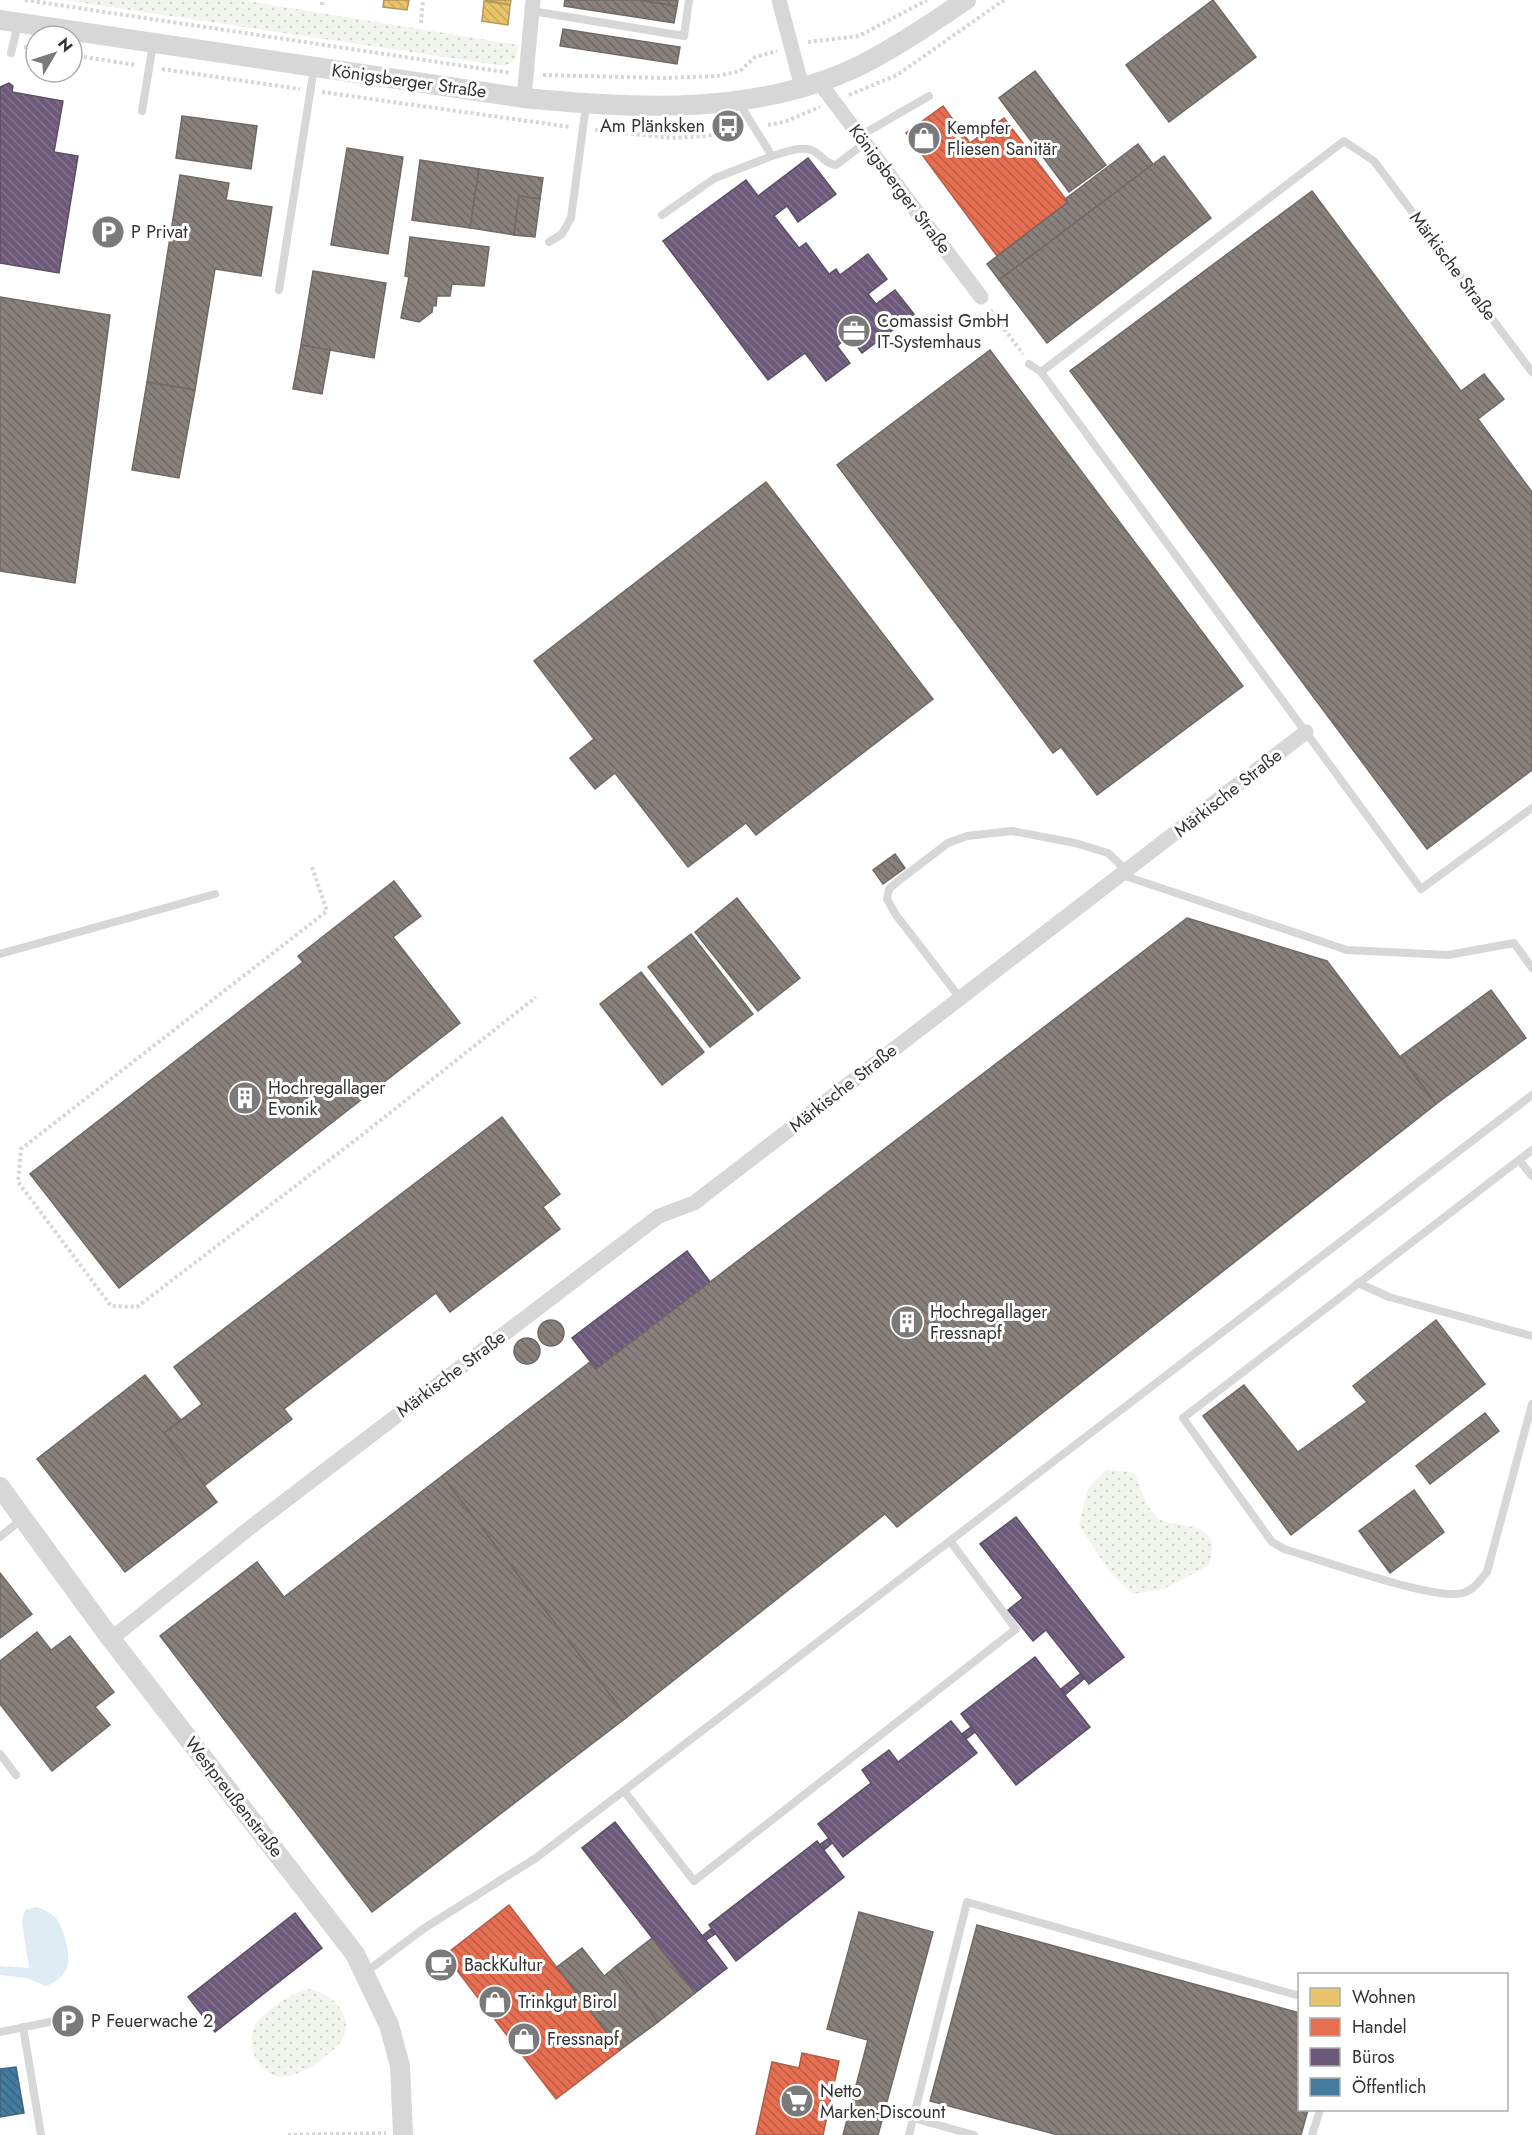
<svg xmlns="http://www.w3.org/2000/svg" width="1532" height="2135" viewBox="0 0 1532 2135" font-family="Jost,sans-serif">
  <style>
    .grass { fill: url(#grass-dots) }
    .water { fill: #ddebf3 }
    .homes { fill: url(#homes-back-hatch); stroke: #b2985a; stroke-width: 1.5 }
    .shops { fill: url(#shops-back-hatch); stroke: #b15d48; stroke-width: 1.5 }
    .offices { fill: url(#offices-back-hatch); stroke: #5c4e65; stroke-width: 1.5 }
    .public { fill: url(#public-back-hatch); stroke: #40657d; stroke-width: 1.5 }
    .industry { fill: url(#industry-back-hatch); stroke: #706a66; stroke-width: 1.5 }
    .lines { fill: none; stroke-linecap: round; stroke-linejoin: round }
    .path { stroke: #d6d6d6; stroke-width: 4; stroke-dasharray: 3 3; stroke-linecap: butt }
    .service { stroke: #d7d7d7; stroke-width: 8 }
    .minor { stroke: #d7d7d7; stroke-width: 15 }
    .tertiary { stroke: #d7d7d7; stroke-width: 20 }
    .labels { text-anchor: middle; stroke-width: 6; stroke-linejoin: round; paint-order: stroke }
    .street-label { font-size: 18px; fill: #333; stroke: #fff }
    .poi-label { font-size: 18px; fill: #333; stroke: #fff; text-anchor: start }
  </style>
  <defs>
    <pattern id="grass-dots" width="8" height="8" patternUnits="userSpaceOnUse" patternTransform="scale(1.5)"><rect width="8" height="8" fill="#f1f5ed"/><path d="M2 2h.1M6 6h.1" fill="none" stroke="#cfd2cc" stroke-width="1.8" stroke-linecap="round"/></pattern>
    <pattern id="homes-back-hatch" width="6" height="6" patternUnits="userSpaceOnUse" patternTransform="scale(1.5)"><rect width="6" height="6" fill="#e9c46a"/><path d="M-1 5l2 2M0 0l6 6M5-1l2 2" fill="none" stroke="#c8a95c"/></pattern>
    <pattern id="shops-back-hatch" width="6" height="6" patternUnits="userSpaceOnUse" patternTransform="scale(1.5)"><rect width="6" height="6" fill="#e76f51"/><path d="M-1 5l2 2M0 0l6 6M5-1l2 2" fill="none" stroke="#bc5c44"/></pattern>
    <pattern id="offices-back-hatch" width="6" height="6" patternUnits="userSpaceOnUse" patternTransform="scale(1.5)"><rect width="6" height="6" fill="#6d597a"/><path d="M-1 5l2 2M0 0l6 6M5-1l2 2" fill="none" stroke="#82738c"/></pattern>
    <pattern id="public-back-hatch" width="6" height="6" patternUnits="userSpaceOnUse" patternTransform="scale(1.5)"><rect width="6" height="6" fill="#457b9d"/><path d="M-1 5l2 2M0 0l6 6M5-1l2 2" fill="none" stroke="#3a6581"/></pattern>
    <pattern id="industry-back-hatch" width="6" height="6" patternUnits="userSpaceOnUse" patternTransform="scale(1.5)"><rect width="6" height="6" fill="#8a817c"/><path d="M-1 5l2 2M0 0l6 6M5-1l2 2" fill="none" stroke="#716a66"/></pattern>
  </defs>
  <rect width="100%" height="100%" fill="#fff"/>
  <g class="grass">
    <path d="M64,0H242L518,45C517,56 516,62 505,66Z"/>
    <path d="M1106,1470L1134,1472C1140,1485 1145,1504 1154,1515C1168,1533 1226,1513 1209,1565L1164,1589L1132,1594L1109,1571L1079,1525L1088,1488Z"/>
    <path d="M309,1989C334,1993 359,2021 338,2045C325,2059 295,2081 276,2076C254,2069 243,2038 259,2020C271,2007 292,1993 309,1989Z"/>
  </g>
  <path class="water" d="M37,1907C42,1909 49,1912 54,1916C63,1924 72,1957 67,1968C62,1978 55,1982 46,1986L27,1978L0,1975V1966L29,1968L22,1922L25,1910Z"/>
  <g class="homes">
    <path d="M384,0H409L407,10L383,7Z"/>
    <path d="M485,0H511L510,5Z"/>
    <path d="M484,1L510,5L508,25L482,21Z"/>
  </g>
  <g class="shops">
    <path d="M943,106L970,143L1004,118L1068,202L997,256L906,133Z"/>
    <path d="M509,1905L620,2050L556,2099L445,1955Z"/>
    <path d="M445,1955L456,1969L438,1981L428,1968Z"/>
    <path d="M802,2053L839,2061L823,2135H756L772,2062L799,2068Z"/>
  </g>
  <g class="offices">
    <path d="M9,83L13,86L12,92L63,101L54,152L78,156L59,273L0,263V87Z"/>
    <path d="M808,158L836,194L798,222L787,206L774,216L799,248L806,243L829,274L836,269L840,275L868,254L887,279L868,294L876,304L895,290L914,314L862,353L849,336L837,346L850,363L826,381L805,353L768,380L663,241L746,180L758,196Z"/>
    <path d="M687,1251L711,1283L596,1369L572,1338Z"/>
    <path d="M1016,1517L1124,1657L1089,1684L1046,1630L1033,1641L1008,1610L1023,1598L980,1544Z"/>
    <path d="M1035,1657L1090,1727L1016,1785L961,1714Z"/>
    <path d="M1080,1674L1084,1679L1065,1695L1061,1689Z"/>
    <path d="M951,1721L977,1753L843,1857L818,1824L871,1783L862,1770L889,1750L898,1762Z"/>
    <path d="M971,1727L975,1732L966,1739L962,1734Z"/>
    <path d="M615,1822L727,1968L695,1993L582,1848Z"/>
    <path d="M829,1838L832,1843L824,1850L819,1845Z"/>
    <path d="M817,1841L844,1877L736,1961L709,1925Z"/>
    <path d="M295,1913L322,1948L215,2032L188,1997Z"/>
    <path d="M711,1929L715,1934L706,1940L702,1936Z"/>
  </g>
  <path class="public" d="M16,2067L24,2113L0,2117V2069Z"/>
  <g class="industry">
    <path d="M565,0H638L677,6L674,23L564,6Z"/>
    <path d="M638,0H678L677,6Z"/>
    <path d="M1213,0L1256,57L1169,122L1126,65Z"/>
    <path d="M563,29L680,47L677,64L560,46Z"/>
    <path d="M1035,71L1106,165L1069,192L999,98Z"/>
    <path d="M182,116L257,126L251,169L176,158Z"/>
    <path d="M1138,144L1153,164L999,280L987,264L1068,202L1065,199Z"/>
    <path d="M347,148L403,157L388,254L331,245Z"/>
    <path d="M1164,156L1211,218L1047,343L999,280Z"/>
    <path d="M420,160L479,169L470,228L412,220Z"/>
    <path d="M479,169L543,178L540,199L519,196L514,235L470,228Z"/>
    <path d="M180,175L229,183L226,200L272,207L261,276L215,269L195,390L147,382Z"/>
    <path d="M1312,191L1461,391L1484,374L1504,399L1478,419L1532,492V770L1427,849L1070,371Z"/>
    <path d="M519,196L540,199L535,237L514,235Z"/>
    <path d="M410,237L489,247L484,286L452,284L450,296H437L436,306L433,305L432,312L419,322L401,318L409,277L405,276Z"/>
    <path d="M313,271L386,283L374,358L301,345Z"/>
    <path d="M0,297L110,315L75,583L0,571Z"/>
    <path d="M301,345L330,350L322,394L293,389Z"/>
    <path d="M990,350L1243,686L1097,795L1061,747L1053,753L837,465Z"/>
    <path d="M147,382L195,390L179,478L132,470Z"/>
    <path d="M766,482L933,699L756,835L746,823L688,867L615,773L595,789L570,758L594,739L534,661Z"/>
    <path d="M895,854L905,868L883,884L873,870Z"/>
    <path d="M394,881L421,916L393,937L460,1023L119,1288L30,1174L303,962L298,956Z"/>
    <path d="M737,898L800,978L758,1011L695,932Z"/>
    <path d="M1187,918L1327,961L1436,1104L897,1527L885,1514L627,1717L442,1476L590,1362L596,1369Z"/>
    <path d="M691,934L753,1014L710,1047L648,967Z"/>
    <path d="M641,972L704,1052L662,1085L600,1004Z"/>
    <path d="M1491,990L1526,1038L1436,1104L1401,1056Z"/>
    <path d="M502,1117L560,1194L543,1207L560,1229L450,1312L436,1293L284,1409L292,1419L204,1486L164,1433L202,1404L174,1367Z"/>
    <circle cx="551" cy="1333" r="13"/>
    <path d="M1436,1320L1485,1384L1291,1535L1203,1416L1244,1385L1298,1452L1367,1402L1353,1386Z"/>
    <circle cx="527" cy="1351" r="13"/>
    <path d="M145,1375L181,1420L164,1433L217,1502L125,1572L37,1459Z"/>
    <path d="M1485,1413L1499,1431L1430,1484L1416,1466Z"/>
    <path d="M442,1476L627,1717L372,1912L160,1636L257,1562L284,1597Z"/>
    <path d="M1414,1490L1444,1532L1390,1573L1359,1531Z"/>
    <path d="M0,1573L32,1614L0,1638Z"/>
    <path d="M37,1632L51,1650L70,1636L114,1692L95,1707L110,1725L52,1771L0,1704V1661Z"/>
    <path d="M859,1912L933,1932L878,2135H843L868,2040L827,2029Z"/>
    <path d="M977,1925L1300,2013V2110H1308L1301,2135H1058L930,2101Z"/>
    <path d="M652,1938L695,1993L658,2022L615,1967Z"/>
    <path d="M582,1948L604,1976L615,1967L658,2022L620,2050L557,1967Z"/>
  </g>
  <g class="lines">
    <g class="path">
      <path d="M25,0L511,73"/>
      <path d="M322,5V0"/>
      <path d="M421,23L423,0"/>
      <path d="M808,42L859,36L927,0"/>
      <path d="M24,47L36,49"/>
      <path d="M72,55L136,65"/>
      <path d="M162,69L300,89"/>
      <path d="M543,75L664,78L717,76L740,71L755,57L777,51"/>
      <path d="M322,92L570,127"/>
      <path d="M849,95L897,75L1004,0"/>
      <path d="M768,125L784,122L820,107"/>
      <path d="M595,130L671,138L706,136L743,130"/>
      <path d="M990,310L1023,354"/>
      <path d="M312,867L327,911L21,1149L18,1182L111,1306L137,1307L362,1135L536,997"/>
      <path d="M288,2135L386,2133"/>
    </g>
    <g class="service">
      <path d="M532,11L684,36L689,0"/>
      <path d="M11,53L18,24"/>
      <path d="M739,103L772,156C783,153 800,146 811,150C822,154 824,164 836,165L865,143"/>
      <path d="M142,111L153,44"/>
      <path d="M860,136L929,96"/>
      <path d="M662,215L715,178L772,156"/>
      <path d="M549,242L562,234L571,218L586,105"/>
      <path d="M279,290L314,68"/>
      <path d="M1029,364L1041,372L1421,889L1532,808"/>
      <path d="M1041,372L1344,141L1374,161L1532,372"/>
      <path d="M1122,875L1347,950L1448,955L1514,943L1532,968"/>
      <path d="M0,954L215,894"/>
      <path d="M960,998L896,915L887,899L889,889L902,878L948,843L967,836L1012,831L1075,843L1108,853L1126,870"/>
      <path d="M1532,1150L1183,1418L1272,1542L1284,1549C1319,1559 1434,1601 1463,1593C1474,1590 1480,1580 1487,1572L1532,1404"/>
      <path d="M1519,1160L1532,1176"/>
      <path d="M1358,1283L1389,1297L1532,1336"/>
      <path d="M0,1537L22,1519"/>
      <path d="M0,1754L16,1775"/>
      <path d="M624,1791L694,1881L1016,1629L950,1541"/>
      <path d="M366,1972L423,1929L536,1858L1532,1095"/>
      <path d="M23,2027L41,2135"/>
      <path d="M0,2032L79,2016"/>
      <path d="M913,2118L974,2135"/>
      <path d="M909,2135L967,1902L1300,1996"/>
      <path d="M1312,2135L1320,2110"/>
    </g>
    <g class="minor">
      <path d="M779,0L802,87"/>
      <path d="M819,82L981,297"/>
      <path d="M524,98L533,0"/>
      <path d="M111,1639L256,1523L659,1216L694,1203L1306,732"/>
    </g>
    <g class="tertiary">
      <path d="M0,20L524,98C636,109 757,116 861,65C898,46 932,23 966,0"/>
      <path d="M0,1487L111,1639L355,1954L389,2025L400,2066L403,2135"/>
    </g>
  </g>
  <defs>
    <g id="bus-disc" transform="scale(1.725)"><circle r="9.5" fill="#7a7a7a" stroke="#fff"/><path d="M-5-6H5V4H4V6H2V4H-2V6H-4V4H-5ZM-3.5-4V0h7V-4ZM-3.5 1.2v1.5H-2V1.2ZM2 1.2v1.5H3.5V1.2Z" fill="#fff"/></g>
    <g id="shop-disc" transform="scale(1.725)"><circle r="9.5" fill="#7a7a7a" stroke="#fff"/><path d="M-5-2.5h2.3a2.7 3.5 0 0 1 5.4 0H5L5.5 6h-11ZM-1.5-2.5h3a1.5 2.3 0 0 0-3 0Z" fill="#fff"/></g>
    <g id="parking-disc" transform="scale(1.725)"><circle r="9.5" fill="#7a7a7a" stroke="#fff"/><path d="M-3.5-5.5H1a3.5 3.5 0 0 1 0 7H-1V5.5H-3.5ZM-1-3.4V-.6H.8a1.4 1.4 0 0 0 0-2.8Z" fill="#fff"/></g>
    <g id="office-disc" transform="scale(1.725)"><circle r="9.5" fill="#7a7a7a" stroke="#fff"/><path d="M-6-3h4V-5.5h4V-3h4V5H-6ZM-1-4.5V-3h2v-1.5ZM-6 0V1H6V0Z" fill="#fff"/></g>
    <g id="building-disc" transform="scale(1.725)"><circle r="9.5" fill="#7a7a7a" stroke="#fff"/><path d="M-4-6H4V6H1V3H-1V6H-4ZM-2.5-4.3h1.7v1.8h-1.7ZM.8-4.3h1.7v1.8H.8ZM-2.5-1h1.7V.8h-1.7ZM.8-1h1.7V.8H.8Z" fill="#fff"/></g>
    <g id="cafe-disc" transform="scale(1.725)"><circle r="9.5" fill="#7a7a7a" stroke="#fff"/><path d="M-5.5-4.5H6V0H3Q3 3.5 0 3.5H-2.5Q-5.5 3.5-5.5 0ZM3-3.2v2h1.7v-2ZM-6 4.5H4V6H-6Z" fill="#fff"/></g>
    <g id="supermarket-disc" transform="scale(1.725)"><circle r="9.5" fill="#7a7a7a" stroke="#fff"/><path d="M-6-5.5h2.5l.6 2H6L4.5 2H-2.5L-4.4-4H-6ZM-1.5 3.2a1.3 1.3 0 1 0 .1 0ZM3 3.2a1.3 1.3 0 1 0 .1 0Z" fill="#fff"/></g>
  </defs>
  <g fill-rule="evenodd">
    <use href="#bus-disc" x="728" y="126"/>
    <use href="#shop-disc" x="924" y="138"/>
    <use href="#parking-disc" x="108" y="232"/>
    <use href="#office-disc" x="854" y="331"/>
    <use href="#building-disc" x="245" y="1098"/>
    <use href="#building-disc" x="907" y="1322"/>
    <use href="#cafe-disc" x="441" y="1965"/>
    <use href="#shop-disc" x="495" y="2002"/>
    <use href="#parking-disc" x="68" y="2021"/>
    <use href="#shop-disc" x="524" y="2039"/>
    <use href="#supermarket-disc" x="797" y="2101"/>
  </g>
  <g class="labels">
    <g class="street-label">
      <text transform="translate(409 81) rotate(8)" y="6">Königsberger Straße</text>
      <text transform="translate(900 189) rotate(53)" y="6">Königsberger Straße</text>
      <text transform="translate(1453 266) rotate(53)" y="6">Märkische Straße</text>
      <text transform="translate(1228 793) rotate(-38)" y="6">Märkische Straße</text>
      <text transform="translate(843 1088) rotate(-38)" y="6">Märkische Straße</text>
      <text transform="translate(451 1374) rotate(-37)" y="6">Märkische Straße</text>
      <text transform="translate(234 1797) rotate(52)" y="6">Westpreußenstraße</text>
    </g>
    <g class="poi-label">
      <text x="705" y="132" text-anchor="end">Am Plänksken</text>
      <text x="947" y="134">Kempfer<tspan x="947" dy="21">Fliesen Sanitär</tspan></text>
      <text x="131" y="238">P Privat</text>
      <text x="877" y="327">Comassist GmbH<tspan x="877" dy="21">IT-Systemhaus</tspan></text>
      <text x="268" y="1094">Hochregallager<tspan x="268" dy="21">Evonik</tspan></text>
      <text x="930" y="1318">Hochregallager<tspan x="930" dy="21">Fressnapf</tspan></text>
      <text x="464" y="1971">BackKultur</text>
      <text x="518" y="2008">Trinkgut Birol</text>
      <text x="91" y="2027">P Feuerwache 2</text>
      <text x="547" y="2045">Fressnapf</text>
      <text x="820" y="2097">Netto<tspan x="820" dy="21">Marken-Discount</tspan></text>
    </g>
  </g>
  <rect x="1298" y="1973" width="210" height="138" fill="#ffffff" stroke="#adadad" stroke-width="1.5"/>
  <rect x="1310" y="1988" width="30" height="18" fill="#e9c46a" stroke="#adadad" stroke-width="1.5"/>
  <text x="1352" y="2003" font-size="18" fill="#333333">Wohnen</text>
  <rect x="1310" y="2018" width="30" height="18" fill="#e76f51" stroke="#adadad" stroke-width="1.5"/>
  <text x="1352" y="2033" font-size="18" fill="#333333">Handel</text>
  <rect x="1310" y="2048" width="30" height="18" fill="#6d597a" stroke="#adadad" stroke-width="1.5"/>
  <text x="1352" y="2063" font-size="18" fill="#333333">Büros</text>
  <rect x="1310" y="2078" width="30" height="18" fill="#457b9d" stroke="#adadad" stroke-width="1.5"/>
  <text x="1352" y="2093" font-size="18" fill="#333333">Öffentlich</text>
  <g transform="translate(54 54) rotate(51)"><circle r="28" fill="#ffffff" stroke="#adadad" stroke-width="1.5"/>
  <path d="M0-4.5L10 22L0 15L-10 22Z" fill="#7a7a7a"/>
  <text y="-9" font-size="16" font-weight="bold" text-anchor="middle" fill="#333333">N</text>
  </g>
</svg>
